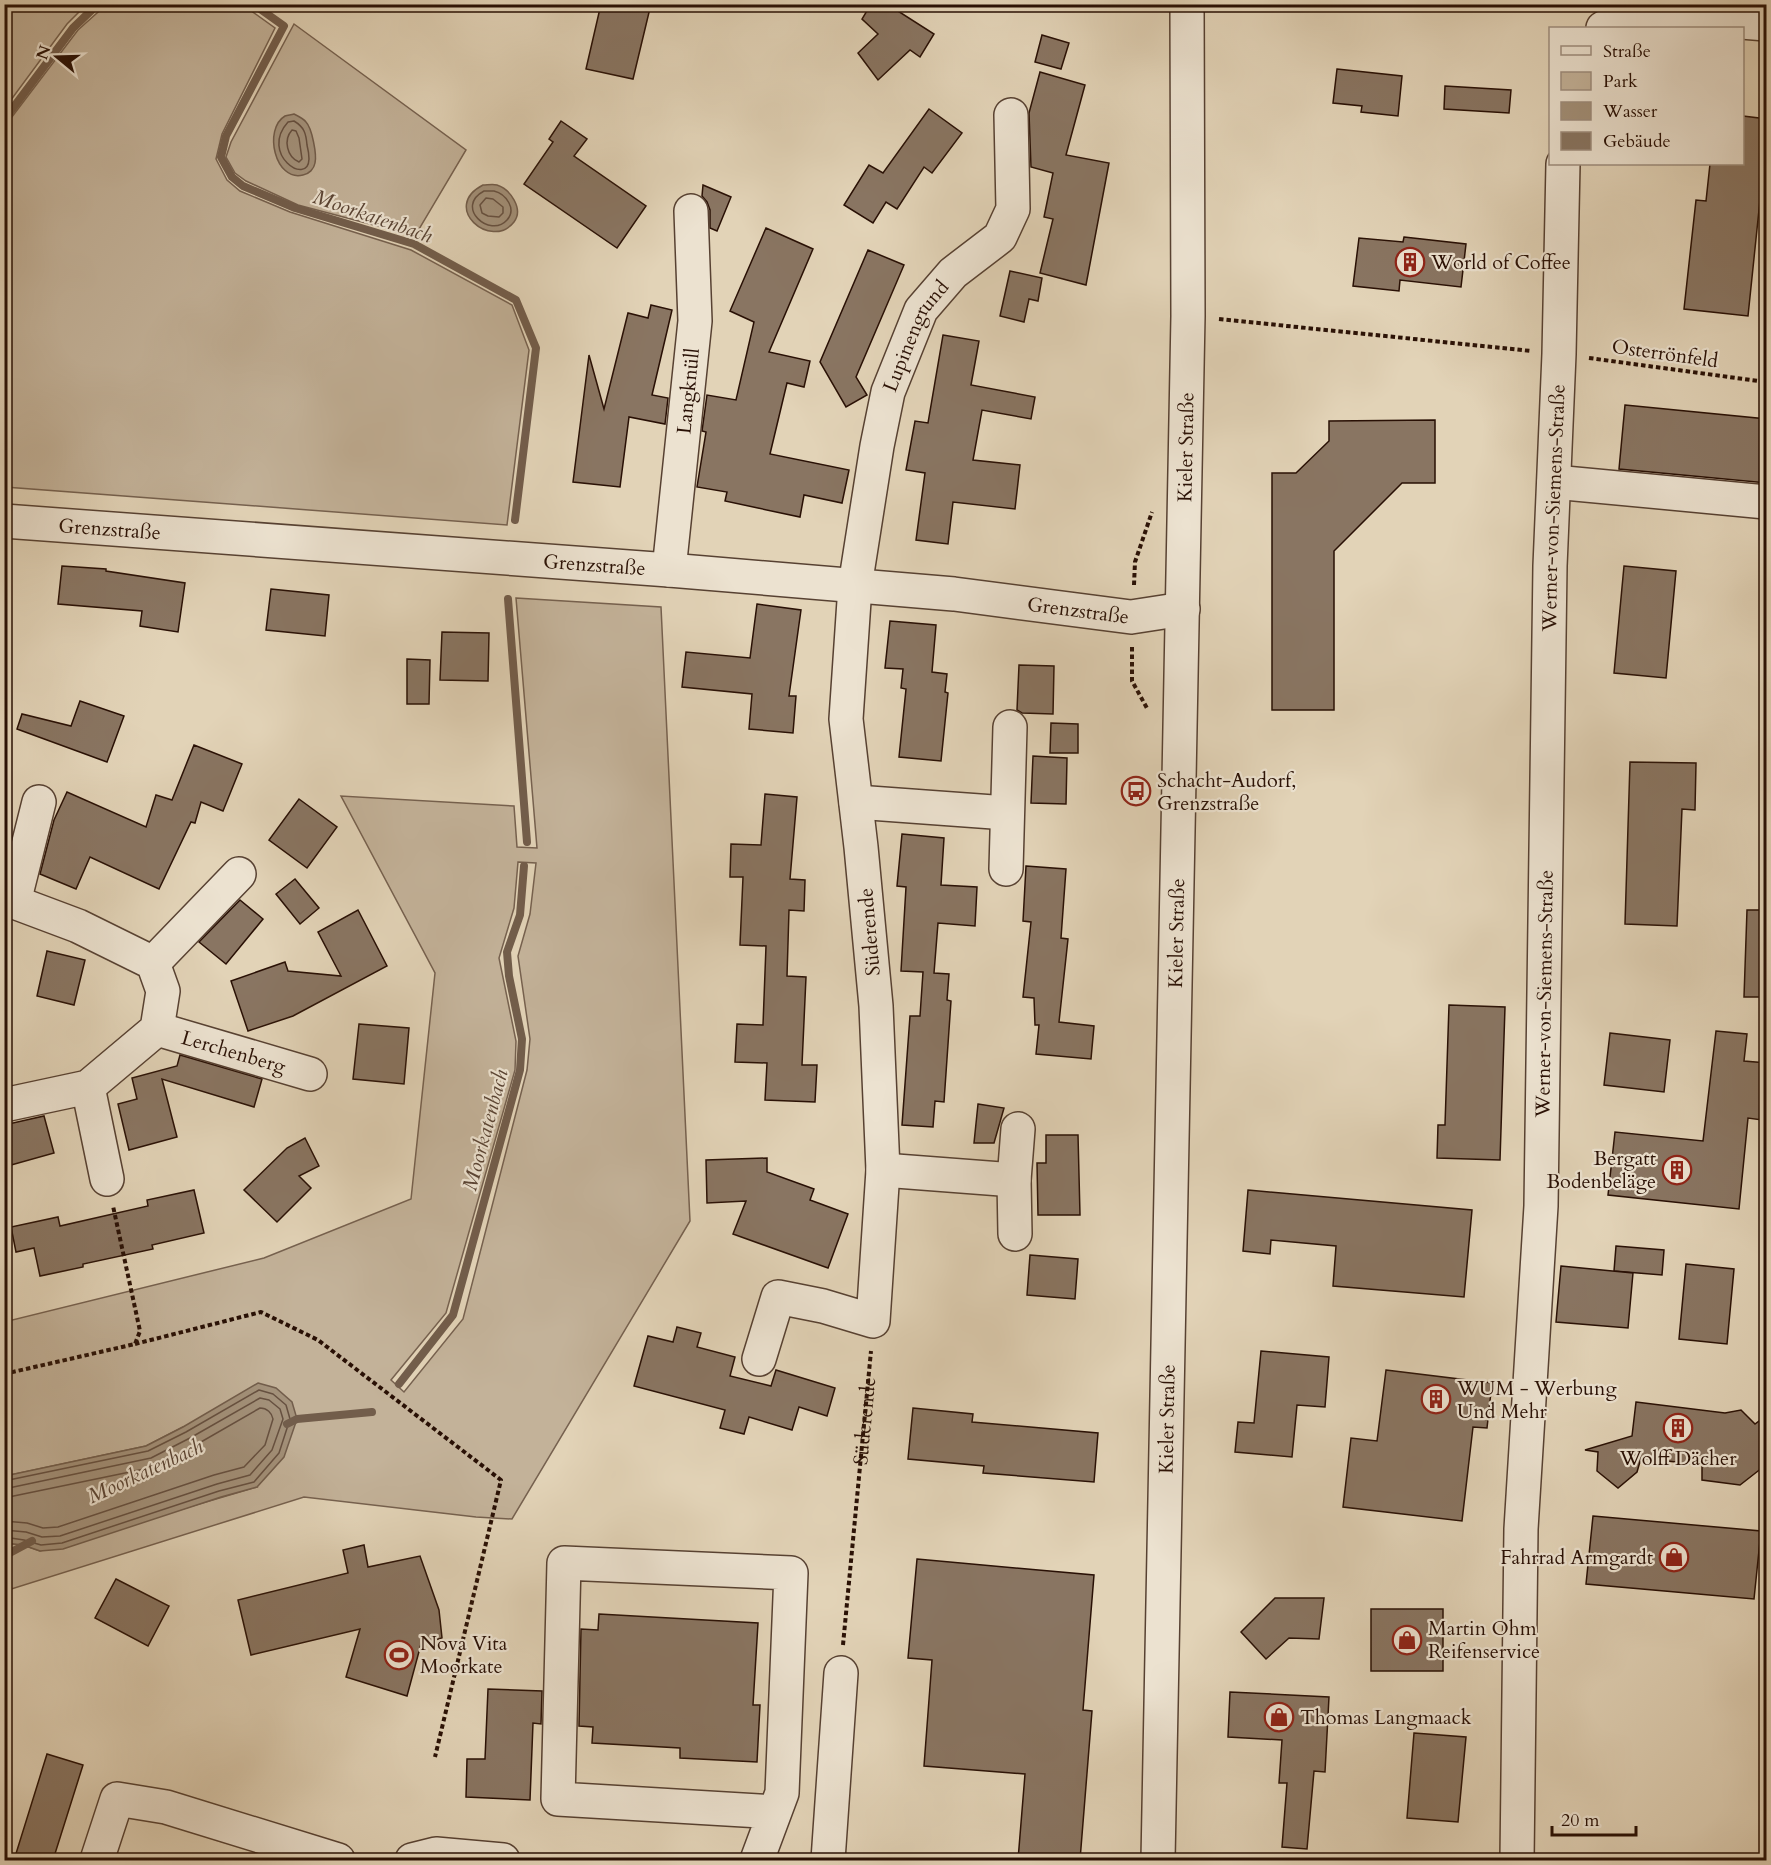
<svg xmlns="http://www.w3.org/2000/svg" width="1771" height="1865" viewBox="0 0 1771 1865" font-family="Cardo,serif">
  <style>
    .green { fill: #c3b299; stroke: #76614f; stroke-width: 1.5; fill-rule: evenodd }
    .water { fill: #a3917a; stroke: #725d4b; stroke-width: 1.5 }
    .lines { fill: none; stroke-linecap: round; stroke-linejoin: round }
    .shore { stroke: #665040; stroke-width: 1.5 }
    .stream { stroke: #725d4b; stroke-width: 8 }
    .building { fill: #897562; stroke: #291005; stroke-width: 1.5 }
    .minor-casing { stroke: #574132; stroke-width: 36 }
    .path { stroke: #291005; stroke-width: 4; stroke-dasharray: 4.5 3; stroke-linecap: butt }
    .minor { stroke: #ece2d0; stroke-width: 33 }
    .labels { text-anchor: middle; stroke-width: 4.5; stroke-linejoin: round; paint-order: stroke }
    .poi-label { font-size: 20px; fill: #291005; stroke: #ece2d0; text-anchor: start }
    .street-label { font-size: 20px; fill: #291005; stroke: #ece2d0 }
    .water-label { font-size: 21px; font-style: italic; fill: #5a4434; stroke: #ece2d0 }
  </style>
  <rect width="100%" height="100%" fill="#e2d3b7"/>
  <filter id="stains"><feTurbulence type="fractalNoise" baseFrequency=".00333" numOctaves="4"/><feColorMatrix values="0 0 0 0 .2 0 0 0 0 .09 0 0 0 0 .02 0 0 0 .5 -.17"/></filter>
  <radialGradient id="worn" r=".72"><stop offset=".6" stop-color="#630" stop-opacity="0"/><stop offset="1" stop-color="#630" stop-opacity=".3"/></radialGradient>
  <g class="green">
    <path d="M5,4L86,5L67,24L5,108Z"/>
    <path d="M106,5H243L275,28L222,134L216,159L227,180L240,191L290,212L411,250L512,305L529,350L507,525L5,487V126L78,30Z"/>
    <path d="M294,24L466,150L415,236L298,205L246,181L235,173L226,157L231,142Z"/>
    <path d="M516,598L661,607L690,1221L512,1519L476,1517L304,1497L5,1591V1543L23,1545L40,1551L257,1487L183,1427L146,1446L5,1476L4,1322L264,1258L411,1199L435,973L341,796L514,806L517,847L537,848ZM518,862L536,863L530,914L518,956L530,1039L527,1070L463,1319L404,1392L391,1380L446,1313L515,1070L516,1041L499,958L514,908Z"/>
  </g>
  <g class="water">
    <path d="M294,114C298,116 304,119 306,122C312,128 317,155 315,163C314,169 309,174 303,175C275,182 263,129 285,116C288,115 291,115 294,114Z"/>
    <path d="M483,185C487,185 493,184 497,185C510,189 524,209 514,222C491,251 440,207 483,185Z"/>
    <path d="M258,1383L276,1388L292,1402L297,1419L284,1457L257,1487L221,1497L63,1549L40,1551L23,1545L5,1543V1476L146,1446L183,1427Z"/>
  </g>
  <g class="lines">
    <g class="shore">
      <path d="M294,121C304,127 306,133 307,145C308,149 309,154 309,159C308,187 259,154 288,122Z"/>
      <path d="M292,130L296,131L299,138L302,159L299,162C287,157 283,140 292,130Z"/>
      <path d="M484,191C485,191 492,191 494,191C506,194 517,209 507,220C490,239 454,207 484,191Z"/>
      <path d="M486,198L493,199L503,207V213L499,217L488,216L482,213L480,205Z"/>
      <path d="M4,1481L148,1451L186,1432L259,1390L273,1394L286,1405L290,1419L279,1453L254,1482L219,1491L62,1543L41,1545L24,1540L4,1537"/>
      <path d="M4,1489L151,1458L190,1438L260,1398L269,1400L280,1409L283,1419L272,1450L250,1475L217,1484L60,1536L42,1537L26,1532L4,1530"/>
      <path d="M4,1498L154,1467L194,1446L260,1408C267,1408 272,1413 273,1419L265,1445L244,1467L214,1475L58,1527L43,1528L27,1523L4,1521"/>
    </g>
    <g class="stream">
      <path d="M253,4L284,26L226,136L221,157L232,177L243,186L295,208L414,244L516,300L536,348L515,520"/>
      <path d="M4,120L73,28L98,4"/>
      <path d="M508,599L527,842"/>
      <path d="M399,1384L453,1315L520,1070L522,1039L509,976L507,952L520,915L524,866"/>
      <path d="M287,1424L297,1419L372,1412"/>
      <path d="M4,1556L32,1541"/>
    </g>
  </g>
  <g class="building">
    <path d="M601,4H651L633,79L586,69Z"/>
    <path d="M871,4H887L934,34L920,57L910,50L878,80L858,53L878,34L862,19Z"/>
    <path d="M1042,35L1069,43L1061,69L1035,62Z"/>
    <path d="M1337,69L1402,76L1398,116L1361,112L1362,106L1333,103Z"/>
    <path d="M1040,72L1085,85L1066,155L1109,163L1086,285L1040,273L1053,219L1044,217L1053,173L1031,167L1029,113Z"/>
    <path d="M1445,86L1511,90L1509,113L1444,109Z"/>
    <path d="M929,109L962,133L932,173L924,167L897,209L886,202L873,223L844,205L869,165L883,173Z"/>
    <path d="M1743,116L1767,119V182L1762,181L1748,316L1684,309L1696,200L1706,201L1710,164H1743Z"/>
    <path d="M561,121L587,139L574,156L646,206L617,248L524,184L553,142L549,139Z"/>
    <path d="M703,185L731,197L717,231L710,228V210L707,202L702,196Z"/>
    <path d="M766,228L813,249L769,352L810,361L804,387L787,383L770,454L849,470L842,503L804,495L800,517L725,501L727,492L697,487L706,432L702,431L707,395L736,400L754,322L730,311Z"/>
    <path d="M1404,237L1466,244L1461,287L1400,280L1399,291L1353,286L1359,238L1403,242Z"/>
    <path d="M868,250L904,265L856,377L867,395L846,407L820,362Z"/>
    <path d="M1010,271L1042,278L1038,301L1029,299L1024,322L1000,316Z"/>
    <path d="M651,305L672,310L652,395L668,398L665,424L629,417L620,487L573,482L589,355L604,409L628,313L648,318Z"/>
    <path d="M943,335L979,341L971,385L1035,397L1031,419L982,410L973,460L1020,465L1015,509L953,502L948,544L916,540L925,473L906,470L915,421L928,423Z"/>
    <path d="M1625,405L1767,419V483L1619,469Z"/>
    <path d="M1435,420V483H1402L1334,551V710H1272V473H1296L1329,441V421Z"/>
    <path d="M62,566L106,569V571L185,583L178,632L140,626L142,611L58,604Z"/>
    <path d="M1624,566L1676,571L1666,678L1614,673Z"/>
    <path d="M271,589L329,595L325,636L266,630Z"/>
    <path d="M757,604L801,610L789,696H796L793,733L749,729L752,694L682,687L686,652L750,658Z"/>
    <path d="M890,621L936,625L932,672L947,674L945,692L948,693L941,761L899,757L906,689L901,688L903,669L885,668Z"/>
    <path d="M442,632L489,633L488,681L440,680Z"/>
    <path d="M407,659L430,660L429,704H407Z"/>
    <path d="M1019,665L1054,666L1053,714L1022,713L1017,710Z"/>
    <path d="M80,701L124,716L107,762L17,729L22,714L71,726Z"/>
    <path d="M1051,723L1078,724V753H1050Z"/>
    <path d="M194,745L242,764L223,811L201,802L195,823L191,822L159,889L90,857L76,889L40,874L54,820L67,792L146,827L156,795L172,800Z"/>
    <path d="M1033,756L1067,758L1066,804L1031,803Z"/>
    <path d="M1630,762L1696,763L1695,810L1682,809L1677,926L1625,924Z"/>
    <path d="M765,794L797,797L790,879L805,880L804,911L789,910L787,976L806,977L802,1065H817L815,1102L765,1100L767,1063L735,1062L737,1024L763,1025L766,946L740,945L743,877H730L731,844L761,845Z"/>
    <path d="M299,799L337,827L307,868L269,840Z"/>
    <path d="M902,834L944,838L941,885L977,887L975,926L938,923L934,973L949,974L947,1000L951,1001L944,1102L935,1101L933,1127L902,1125L910,1016H920L923,972L901,971L906,887L897,886Z"/>
    <path d="M1026,866L1066,869L1061,938L1068,939L1059,1022L1094,1026L1091,1059L1036,1054L1039,1025H1035L1034,998L1023,997L1031,922L1023,921Z"/>
    <path d="M295,879L319,908L300,924L276,894Z"/>
    <path d="M240,900L263,919L226,964L199,942Z"/>
    <path d="M358,910L387,966L293,1016L248,1031L231,981L285,962L288,971L341,976L318,932Z"/>
    <path d="M1747,910H1767V997H1744Z"/>
    <path d="M47,951L85,960L74,1005L37,996Z"/>
    <path d="M1449,1005L1505,1007L1500,1160L1437,1158L1438,1125H1445Z"/>
    <path d="M359,1024L409,1028L404,1084L353,1079Z"/>
    <path d="M1716,1031L1747,1034L1744,1061L1767,1063V1082L1762,1120L1748,1118L1739,1209L1608,1195L1615,1132L1703,1141Z"/>
    <path d="M1610,1033L1670,1040L1664,1092L1604,1085Z"/>
    <path d="M180,1055L262,1079L254,1107L162,1079L177,1137L129,1150L118,1104L137,1099L132,1078L177,1066Z"/>
    <path d="M978,1104L1004,1108L994,1143H974Z"/>
    <path d="M44,1116L54,1153L4,1167V1125Z"/>
    <path d="M1046,1135H1078L1080,1215H1038L1037,1163H1046Z"/>
    <path d="M305,1138L319,1166L299,1176L311,1188L277,1222L244,1190L287,1148Z"/>
    <path d="M767,1158V1172L814,1189L810,1200L848,1214L828,1268L733,1234L746,1201L707,1203L706,1160Z"/>
    <path d="M194,1190L204,1233L152,1245L153,1249L83,1264V1267L40,1276L34,1248L16,1252L11,1227L58,1217L60,1226L148,1206L147,1200Z"/>
    <path d="M1248,1190L1472,1210L1464,1297L1333,1286L1336,1246L1271,1240L1270,1254L1243,1251Z"/>
    <path d="M1616,1246L1664,1250L1662,1275L1614,1271Z"/>
    <path d="M1030,1255L1078,1259L1075,1299L1027,1295Z"/>
    <path d="M1686,1264L1734,1269L1727,1344L1679,1339Z"/>
    <path d="M1561,1266L1633,1273L1628,1328L1556,1322Z"/>
    <path d="M677,1327L701,1333L697,1347L735,1357L730,1376L771,1386L776,1370L835,1388L827,1416L799,1407L792,1430L749,1417L744,1434L720,1428L725,1410L634,1386L648,1336L673,1342Z"/>
    <path d="M1261,1351L1329,1357L1325,1407L1297,1405L1292,1457L1235,1452L1238,1422L1254,1423Z"/>
    <path d="M1386,1370L1492,1383L1487,1428L1473,1427L1462,1521L1343,1507L1351,1438L1377,1441Z"/>
    <path d="M1636,1402L1725,1413L1741,1410L1755,1424L1767,1415V1464L1740,1485L1702,1480V1465L1641,1458L1637,1472L1618,1488L1597,1471L1598,1452L1585,1450L1632,1436Z"/>
    <path d="M913,1408L973,1414L972,1422L1098,1433L1094,1482L983,1473L984,1466L908,1459Z"/>
    <path d="M1593,1516L1761,1531L1754,1599L1586,1584Z"/>
    <path d="M364,1545L368,1567L420,1556L439,1610L442,1638L421,1644L407,1696L346,1677L360,1629L251,1655L238,1600L348,1573L343,1550Z"/>
    <path d="M917,1559L1094,1575L1083,1710L1092,1711L1080,1860H1018L1025,1774L924,1766L932,1660L908,1658Z"/>
    <path d="M116,1579L169,1606L148,1646L95,1618Z"/>
    <path d="M1275,1598H1324L1319,1639L1289,1638L1266,1659L1241,1632Z"/>
    <rect x="1371" y="1609" width="72" height="62"/>
    <path d="M599,1614L758,1623L753,1705H760L757,1762L680,1758V1748L592,1743L593,1727L579,1726L581,1629L598,1630Z"/>
    <path d="M488,1689L542,1691L541,1724L533,1723L530,1800L466,1797L467,1759H485Z"/>
    <path d="M1230,1692L1329,1697L1325,1772L1314,1771L1307,1849L1282,1847L1287,1783H1279L1282,1740L1228,1737Z"/>
    <path d="M1414,1733L1466,1737L1458,1822L1407,1818Z"/>
    <path d="M47,1754L83,1765L53,1860H14Z"/>
  </g>
  <g class="lines">
    <g class="minor-casing">
      <g id="minor">
        <path d="M1603,28L1616,21L1644,14L1766,24"/>
        <path d="M1554,482L1766,502"/>
        <path id="s2" d="M4,521L669,570L954,594L1131,617L1183,609"/>
        <path id="s3" d="M669,570L695,321L691,211"/>
        <path d="M856,802L1007,813"/>
        <path d="M1006,869L1010,727"/>
        <path d="M4,900L14,902L78,926L153,963L163,991L157,1029L88,1087L4,1105"/>
        <path d="M14,902L39,802"/>
        <path d="M153,963L239,874"/>
        <path id="s4" d="M157,1029L310,1074"/>
        <path d="M88,1087L107,1179"/>
        <path d="M883,1170L1014,1180"/>
        <path d="M1015,1234L1014,1180L1018,1129"/>
        <path id="s5" d="M759,1359L778,1297L823,1306L873,1321L883,1170L876,1006L861,847L846,719L855,586L877,446L888,392L921,310L953,273L1000,237L1013,209L1011,115"/>
        <path d="M97,1860L117,1799L166,1807L338,1860"/>
        <path d="M412,1860L436,1854L503,1860"/>
        <path d="M757,1860L782,1793L791,1573L564,1563L558,1799L775,1812"/>
        <path d="M828,1860L841,1673"/>
        <path id="s6" d="M1158,1860L1188,316L1187,4"/>
        <path id="s7" d="M1517,1860L1521,1529L1541,1206L1550,566L1559,354L1563,164"/>
      </g>
    </g>
    <g class="path">
      <path d="M1219,319L1531,351"/>
      <path d="M1589,358L1766,382"/>
      <path d="M1134,585L1135,562L1152,512"/>
      <path d="M1132,647V681L1148,710"/>
      <path d="M135,1344L261,1312L318,1340L501,1480L435,1757"/>
      <path d="M4,1374L135,1344L140,1331L113,1206"/>
      <path id="s1" d="M843,1645L871,1351"/>
      <path d="M1115,1860L1125,1856V1854"/>
    </g>
    <use href="#minor" class="minor"/>
  </g>
  <defs>
    <g id="building-ring" transform="scale(1.5)"><circle r="9.5" fill="#ece2d0" stroke="#8f2418" stroke-width="1.5"/><path d="M-4-6H4V6H1V3H-1V6H-4ZM-2.5-4.3h1.7v1.8h-1.7ZM.8-4.3h1.7v1.8H.8ZM-2.5-1h1.7V.8h-1.7ZM.8-1h1.7V.8H.8Z" fill="#8f2418"/></g>
    <g id="bus-ring" transform="scale(1.5)"><circle r="9.5" fill="#ece2d0" stroke="#8f2418" stroke-width="1.5"/><path d="M-5-6H5V4H4V6H2V4H-2V6H-4V4H-5ZM-3.5-4V0h7V-4ZM-3.5 1.2v1.5H-2V1.2ZM2 1.2v1.5H3.5V1.2Z" fill="#8f2418"/></g>
    <g id="shop-ring" transform="scale(1.5)"><circle r="9.5" fill="#ece2d0" stroke="#8f2418" stroke-width="1.5"/><path d="M-5-2.5h2.3a2.7 3.5 0 0 1 5.4 0H5L5.5 6h-11ZM-1.5-2.5h3a1.5 2.3 0 0 0-3 0Z" fill="#8f2418"/></g>
    <g id="stadium-ring" transform="scale(1.5)"><circle r="9.5" fill="#ece2d0" stroke="#8f2418" stroke-width="1.5"/><path d="M0-5a6.5 5 0 1 0 0 10a6.5 5 0 1 0 0-10ZM-3.5-1.8h7v3.6h-7Z" fill="#8f2418"/></g>
  </defs>
  <g fill-rule="evenodd">
    <use href="#building-ring" x="1410" y="262"/>
    <use href="#bus-ring" x="1136" y="791"/>
    <use href="#building-ring" x="1677" y="1170"/>
    <use href="#building-ring" x="1436" y="1399"/>
    <use href="#building-ring" x="1678" y="1428"/>
    <use href="#shop-ring" x="1674" y="1557"/>
    <use href="#shop-ring" x="1407" y="1640"/>
    <use href="#stadium-ring" x="399" y="1655"/>
    <use href="#shop-ring" x="1279" y="1717"/>
  </g>
  <g class="labels">
    <g class="poi-label">
      <text x="1431" y="269">World of Coffee</text>
      <text x="1157" y="787">Schacht-Audorf,<tspan x="1157" dy="23">Grenzstraße</tspan></text>
      <text x="1656" y="1165" text-anchor="end">Bergatt<tspan x="1656" dy="23">Bodenbeläge</tspan></text>
      <text x="1457" y="1395">WUM - Werbung<tspan x="1457" dy="23">Und Mehr</tspan></text>
      <text x="1678" y="1465" text-anchor="middle">Wolff Dächer</text>
      <text x="1653" y="1564" text-anchor="end">Fahrrad Armgardt</text>
      <text x="1428" y="1635">Martin Ohm<tspan x="1428" dy="23">Reifenservice</tspan></text>
      <text x="420" y="1650">Nova Vita<tspan x="420" dy="23">Moorkate</tspan></text>
      <text x="1300" y="1724">Thomas Langmaack</text>
    </g>
    <g class="street-label">
      <text dy="7" stroke="none"><textPath href="#s5" startOffset="1160">Lupinengrund</textPath></text>
      <text transform="translate(1665 353) rotate(8)" y="7">Osterrönfeld</text>
      <text dy="7" stroke="none"><textPath href="#s3" startOffset="180">Langknüll</textPath></text>
      <text dy="7" stroke="none"><textPath href="#s6" startOffset="1413">Kieler Straße</textPath></text>
      <text dy="7" stroke="none"><textPath href="#s7" startOffset="1353">Werner-von-Siemens-Straße</textPath></text>
      <text dy="7" stroke="none"><textPath href="#s2" startOffset="106">Grenzstraße</textPath></text>
      <text dy="7" stroke="none"><textPath href="#s2" startOffset="592">Grenzstraße</textPath></text>
      <text dy="7" stroke="none"><textPath href="#s2" startOffset="1078">Grenzstraße</textPath></text>
      <text transform="translate(869 932) rotate(-95)" y="7">Süderende</text>
      <text dy="7" stroke="none"><textPath href="#s6" startOffset="927">Kieler Straße</textPath></text>
      <text dy="7" stroke="none"><textPath href="#s7" startOffset="867">Werner-von-Siemens-Straße</textPath></text>
      <text dy="7" stroke="none"><textPath href="#s4" startOffset="80">Lerchenberg</textPath></text>
      <text dy="7" stroke="none"><textPath href="#s6" startOffset="441">Kieler Straße</textPath></text>
      <text dy="7" stroke="none"><textPath href="#s1" startOffset="225">Süderende</textPath></text>
    </g>
    <g class="water-label">
      <text transform="translate(373 216) rotate(19)" y="7">Moorkatenbach</text>
      <text transform="translate(485 1130) rotate(-75)" y="7">Moorkatenbach</text>
      <text transform="translate(145 1471) rotate(-25)" y="7">Moorkatenbach</text>
    </g>
  </g>
  <rect width="1771" height="1865" fill="none" stroke="#e2d3b7" stroke-width="24"/>
  <rect x="6" y="6" width="1759" height="1853" fill="none" stroke="#291005" stroke-width="3"/>
  <rect x="12" y="12" width="1747" height="1841" fill="none" stroke="#291005" stroke-width="1.5"/>
  <rect x="1549" y="27" width="195" height="138" fill="#ece2d0" stroke="#9e8e7f" stroke-width="1.5"/>
  <rect x="1561" y="46" width="30" height="9" fill="#ece2d0" stroke="#9e8e7f" stroke-width="1.5"/>
  <text x="1603" y="57" font-size="18" fill="#291005">Straße</text>
  <rect x="1561" y="72" width="30" height="18" fill="#c3b299" stroke="#9e8e7f" stroke-width="1.5"/>
  <text x="1603" y="87" font-size="18" fill="#291005">Park</text>
  <rect x="1561" y="102" width="30" height="18" fill="#a3917a" stroke="#9e8e7f" stroke-width="1.5"/>
  <text x="1603" y="117" font-size="18" fill="#291005">Wasser</text>
  <rect x="1561" y="132" width="30" height="18" fill="#897562" stroke="#9e8e7f" stroke-width="1.5"/>
  <text x="1603" y="147" font-size="18" fill="#291005">Gebäude</text>
  <g transform="translate(57 57) rotate(289)" stroke="#ece2d0" stroke-width="4.5" paint-order="stroke">
  <path d="M0-4.5L10 22L0 15L-10 22Z" fill="#291005"/>
  <text y="-9" font-size="16" font-weight="bold" text-anchor="middle" fill="#291005">N</text>
  </g>
  <path d="M1552 1826v9h84v-9" fill="none" stroke="#291005" stroke-width="3"/>
  <text x="1561" y="1826" font-size="18" fill="#291005" stroke="#ece2d0" stroke-width="4.5" paint-order="stroke">20 m</text>
  <rect width="100%" height="100%" filter="url(#stains)"/>
  <rect width="100%" height="100%" fill="url(#worn)"/>
</svg>
